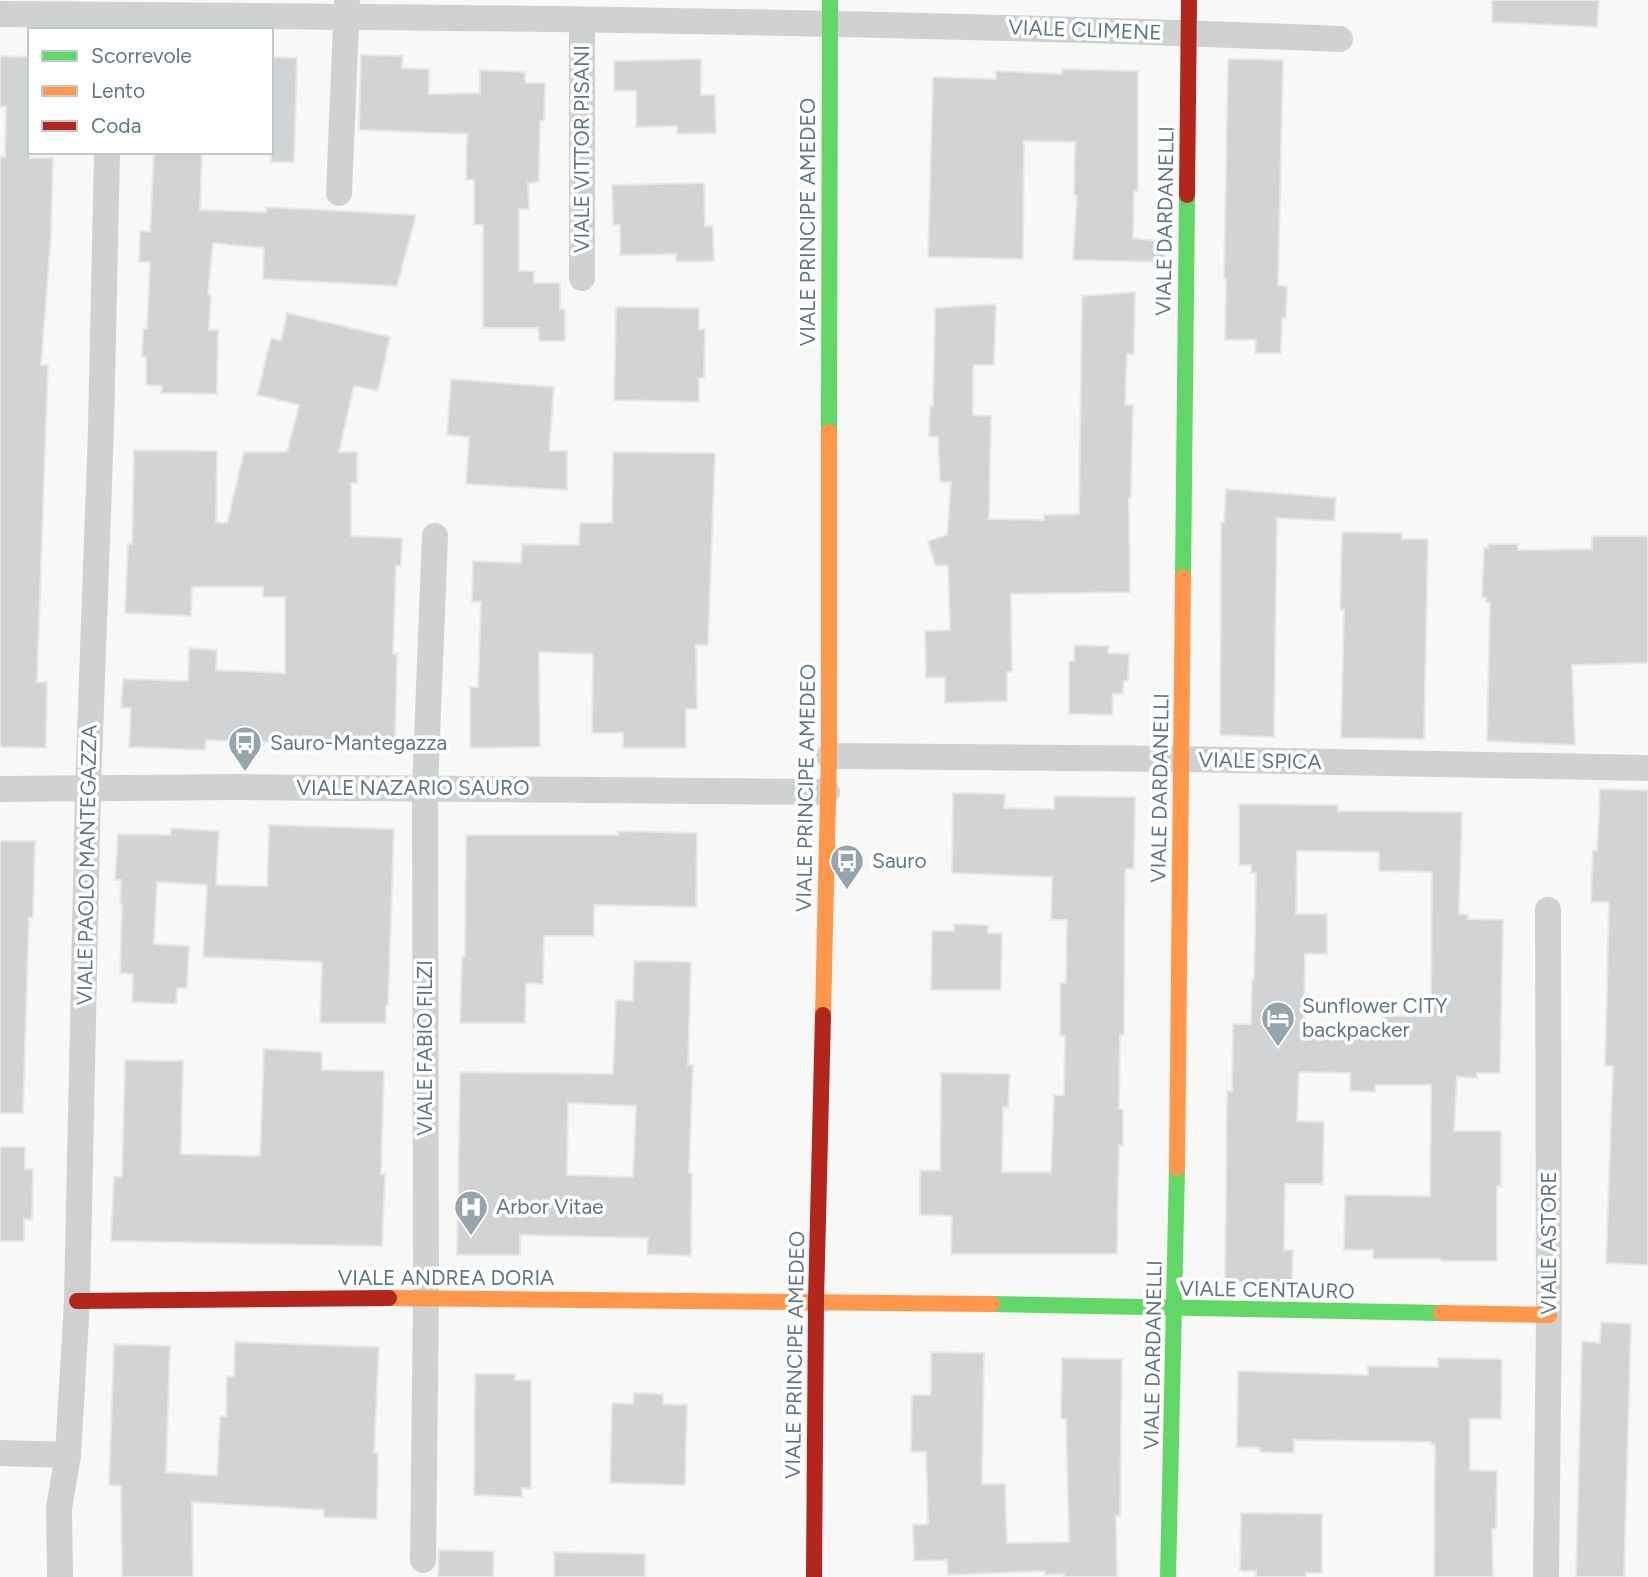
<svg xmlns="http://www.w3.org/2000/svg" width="1648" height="1577" viewBox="0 0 1648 1577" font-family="Figtree,sans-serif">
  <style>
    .building { fill: #d1d3d4; stroke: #e8e8e7; stroke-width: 2; fill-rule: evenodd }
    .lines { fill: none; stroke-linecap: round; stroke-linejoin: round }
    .street { stroke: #d0d2d2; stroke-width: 26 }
    .fast { stroke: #63d668; stroke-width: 16 }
    .slow { stroke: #ff974d; stroke-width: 16 }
    .jam { stroke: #b3261e; stroke-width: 16 }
    .labels { text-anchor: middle; stroke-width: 7; stroke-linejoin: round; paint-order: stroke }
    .street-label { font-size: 21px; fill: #617884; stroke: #fff }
    .poi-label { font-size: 21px; fill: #617884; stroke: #fff; text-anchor: start }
  </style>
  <rect width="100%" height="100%" fill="#f8f8f7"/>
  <g class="building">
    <path d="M1492,0H1599L1597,27L1492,22Z"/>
    <path d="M361,55L403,56L402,68L429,69V94L480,93V70L525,72V83H545L544,121H540L539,182L528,183L529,209H519V271H534V283H560V309H565V341H539L538,328H483V225H474V180H466L467,134L359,130Z"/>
    <path d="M0,56L30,57V158H53L51,236L41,365H48L37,682H47L46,748L0,747V157H5L6,107H0Z"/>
    <path d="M271,57L297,58L294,162H271Z"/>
    <path d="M701,59V95H715L716,133L677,134V126L636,127V91H614V61Z"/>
    <path d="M1228,59L1283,60L1278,286H1287L1286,318H1282L1281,353H1255L1256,340H1225L1226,278H1224Z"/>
    <path d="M1062,69L1138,71V191H1134L1133,238L1165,242V262L1073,260L1077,196L1074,195L1075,142L1024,141L1023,259L928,257L933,77L996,79V71L1062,74Z"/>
    <path d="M154,152H202L200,210L266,212V207L416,215L397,286L263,279L264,248L213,243L208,294L211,295L209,330H218L217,394L161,393L162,386L146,385V357H142L143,329H147L150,262H139L140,231L150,232Z"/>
    <path d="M704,183L705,226H713L714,261L676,262V254L620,255V225H613L612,185Z"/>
    <path d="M1135,292L1134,354H1127L1125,405H1133L1131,498H1129L1130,592L1011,594L1012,672H1007V701L945,703V677L926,678L925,631L950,630L948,566L935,565L928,541L947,535L951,482H940L938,437L929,436L930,406H933L935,308L996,304L994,365H973V415L991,416L989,519L1044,520V515L1079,514L1082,296Z"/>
    <path d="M616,307L699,308V329H705L704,378H699V402L614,400Z"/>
    <path d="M287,313L390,337L378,391L354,386L339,452H357V483H351V536L402,538L401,566H396L393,654H397L395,751L336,749V745L206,740L205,750L129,747L131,708H121L123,679L188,681L189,648L217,650L216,670L285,673V597H263V587H192L191,616L125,613L128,544H132L134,450L217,451L216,522L227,523L244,452H287L299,405L257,395L271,338L281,341Z"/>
    <path d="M451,379L554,387L549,451H567V490L466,484L469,437L447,435Z"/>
    <path d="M613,452L715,453L708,645H696L697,709H686V748H623V733H592L593,654L539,652L540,747L470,748V687H478L481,602H472L473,561L521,563L522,544L579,545L580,523H612Z"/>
    <path d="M1226,489L1336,498L1334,521L1277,518L1274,737L1220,735L1221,522H1224Z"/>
    <path d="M1342,532L1402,533V539H1428L1424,739L1341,738L1344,610H1340Z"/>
    <path d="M1592,536H1648V663L1572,665L1575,745L1487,741L1490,602H1486V597H1482L1484,548H1488V544H1518V550L1592,549Z"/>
    <path d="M1074,645L1109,646L1108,653L1129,654L1128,681H1124L1123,694H1113L1112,715L1069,714V661H1074Z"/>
    <path d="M1600,789L1648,790V1265L1606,1263L1613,1066H1605L1609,902H1591L1593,850L1597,851Z"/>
    <path d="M953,793L1005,794L1004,808L1054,809V796L1135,797L1134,869H1125L1124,1035H1120L1119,1109H1123V1146L1119,1145L1117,1254H951L952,1216L920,1215V1170L940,1171L941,1073L1010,1074L1008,1108L1003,1107L1002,1172H1051L1054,1095H1064L1065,1036H1060V983H1066L1067,920H1051L1052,877L952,873Z"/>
    <path d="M1239,804L1338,805V811L1462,812L1459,914L1468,915V919L1503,920L1502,978L1500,1073H1477V1078L1457,1077L1454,1131H1501V1186H1497V1261H1440V1259H1373V1250H1344L1345,1195L1430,1196L1431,1085H1376L1375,1092L1350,1091V1073L1299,1072L1297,1121L1324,1122L1323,1184H1285L1284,1250H1293L1292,1283L1225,1282L1227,1091H1232L1233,1024H1251L1252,979H1254L1256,873H1251V865H1239ZM1297,851L1379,852V871L1432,872L1431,1016H1383L1382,1038H1324V1025H1304L1305,954H1327V914H1296Z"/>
    <path d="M269,825L394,829L388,1006H386V1023H320L322,962L203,957L207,885L157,882L154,944L189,946L187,988H177L176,1004L132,1002L133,974L120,973L122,904H120L121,880H115L118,834L171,835V828L219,831L216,885L267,886Z"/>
    <path d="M618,831L697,833L696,907L594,905V936H544L543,984L526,983L525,1023H460L462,956H465L466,835H618Z"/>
    <path d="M0,841H35L33,918L29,917L23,1113H0Z"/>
    <path d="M954,924L988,925V933H1002L1001,990H931L932,931H954Z"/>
    <path d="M634,961L691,962L688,1065H693L689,1172L692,1173L691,1256L647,1254L648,1238L520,1235V1255H457L460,1072L613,1074L616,1000L633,1001ZM568,1103L636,1106L633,1177L567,1175Z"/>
    <path d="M264,1049L322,1052V1070L384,1071L381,1174H385L382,1246L111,1241L114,1177H122L125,1060L183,1061L181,1154L260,1156Z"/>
    <path d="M0,1147H25V1169H33L32,1220L24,1219V1241H0Z"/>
    <path d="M1601,1322L1631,1324L1624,1577H1576L1582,1341L1600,1343Z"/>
    <path d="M235,1342L379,1347L374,1453H378L377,1519L324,1517V1510L192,1502L193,1577H122L121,1486L109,1485L114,1344L170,1346L166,1472L217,1476L220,1416H226L227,1376L234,1377Z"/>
    <path d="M931,1352L984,1353L982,1484H1005L1007,1543L1069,1542L1066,1419H1061L1062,1358L1122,1359L1120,1516H1116L1117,1577H1064V1574L1045,1575V1571L948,1575L947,1560L914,1561L913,1525L928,1524L926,1452H911L912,1395H931Z"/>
    <path d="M1438,1358L1502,1359L1501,1419H1470V1470L1497,1471L1496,1529H1492L1493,1577H1434L1435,1444H1431V1442L1294,1440V1453L1260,1452V1448L1237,1447L1238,1371L1368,1375V1366L1438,1367Z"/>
    <path d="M475,1374H515V1380H531V1488H522V1497L474,1495Z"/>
    <path d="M634,1393L663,1394V1404L687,1405L685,1485L610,1483L612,1403L633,1404Z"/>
    <path d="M1241,1513L1322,1514V1573H1306V1577H1256V1571H1240Z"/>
    <path d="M439,1550L494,1551L493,1577H438Z"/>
    <path d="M554,1552L645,1554V1577H554Z"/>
  </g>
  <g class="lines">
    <g class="street">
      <path d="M0,14C447,17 893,21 1340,39"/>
      <path d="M582,20V278"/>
      <path d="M339,193L347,0"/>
      <path d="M829,756L1181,759L1648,768"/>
      <path d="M0,789L239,787L827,792"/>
      <path d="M0,1453L68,1455"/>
      <path d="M423,1560L426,1298L425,788L435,536"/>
      <path d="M60,1577L59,1508L68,1455L77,1301L88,789L101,428L107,152"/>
      <path d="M1546,1577L1549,1315L1548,910"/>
    </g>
    <g class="fast">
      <path d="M829,432L830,0"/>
      <path d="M1183,577L1187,195"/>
      <path d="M992,1304L1441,1313"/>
      <path d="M1168,1577L1177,1168"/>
    </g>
    <g class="slow">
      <path d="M823,1015L829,756V432"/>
      <path d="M1177,1168L1183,577"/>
      <path d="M389,1298L992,1304"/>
      <path d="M1441,1313L1549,1315"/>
    </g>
    <g class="jam">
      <path d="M1187,195L1189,0"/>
      <path d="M77,1301L389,1298"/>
      <path d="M814,1577L816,1301L823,1015"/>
    </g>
  </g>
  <defs>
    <g id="bus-pin" transform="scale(1.75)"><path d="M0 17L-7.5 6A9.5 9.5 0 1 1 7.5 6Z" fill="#96a5ac" stroke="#fff"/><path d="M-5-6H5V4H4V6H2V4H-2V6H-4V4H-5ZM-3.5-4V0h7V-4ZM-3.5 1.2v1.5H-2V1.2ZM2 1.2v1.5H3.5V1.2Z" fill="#fff"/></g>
    <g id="hotel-pin" transform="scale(1.75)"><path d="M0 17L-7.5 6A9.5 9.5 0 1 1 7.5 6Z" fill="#96a5ac" stroke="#fff"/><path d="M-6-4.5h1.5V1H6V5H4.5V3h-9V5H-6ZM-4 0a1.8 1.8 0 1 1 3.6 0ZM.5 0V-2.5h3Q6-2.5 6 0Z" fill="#fff"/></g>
    <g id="hospital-pin" transform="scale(1.75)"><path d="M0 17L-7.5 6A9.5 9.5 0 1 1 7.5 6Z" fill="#96a5ac" stroke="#fff"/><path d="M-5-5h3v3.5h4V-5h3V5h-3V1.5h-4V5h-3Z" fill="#fff"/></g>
  </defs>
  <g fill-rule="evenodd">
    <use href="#bus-pin" x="245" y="743"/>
    <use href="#bus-pin" x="847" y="861"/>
    <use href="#hotel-pin" x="1278" y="1018"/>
    <use href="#hospital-pin" x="471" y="1207"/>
  </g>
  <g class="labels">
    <g class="street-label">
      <text transform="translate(1085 30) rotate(2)" y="7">VIALE CLIMENE</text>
      <text transform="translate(582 149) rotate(-90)" y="7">VIALE VITTOR PISANI</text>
      <text transform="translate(1165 221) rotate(-89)" y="7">VIALE DARDANELLI</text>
      <text transform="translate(808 222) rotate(-90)" y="7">VIALE PRINCIPE AMEDEO</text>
      <text transform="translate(1260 761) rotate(1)" y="7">VIALE SPICA</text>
      <text x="413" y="795">VIALE NAZARIO SAURO</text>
      <text transform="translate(806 788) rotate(-89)" y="7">VIALE PRINCIPE AMEDEO</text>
      <text transform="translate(1160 788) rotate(-89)" y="7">VIALE DARDANELLI</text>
      <text transform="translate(87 865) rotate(-89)" y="7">VIALE PAOLO MANTEGAZZA</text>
      <text transform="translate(425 1048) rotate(-90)" y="7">VIALE FABIO FILZI</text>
      <text transform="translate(1549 1243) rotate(-90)" y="7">VIALE ASTORE</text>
      <text x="446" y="1285">VIALE ANDREA DORIA</text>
      <text transform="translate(1267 1290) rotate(1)" y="7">VIALE CENTAURO</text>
      <text transform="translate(795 1355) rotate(-89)" y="7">VIALE PRINCIPE AMEDEO</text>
      <text transform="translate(1153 1355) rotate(-89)" y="7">VIALE DARDANELLI</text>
    </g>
    <g class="poi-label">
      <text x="270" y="750">Sauro-Mantegazza</text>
      <text x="872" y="868">Sauro</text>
      <text x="1302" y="1013">Sunflower CITY<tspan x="1302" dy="24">backpacker</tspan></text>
      <text x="496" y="1214">Arbor Vitae</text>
    </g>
  </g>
  <rect x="28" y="28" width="245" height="126" fill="#ffffff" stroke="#c0c9ce" stroke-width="2"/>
  <rect x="42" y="51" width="35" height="10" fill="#63d668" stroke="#c0c9ce" stroke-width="2"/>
  <text x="91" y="63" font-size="21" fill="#617884">Scorrevole</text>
  <rect x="42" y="86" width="35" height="10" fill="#ff974d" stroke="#c0c9ce" stroke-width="2"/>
  <text x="91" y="98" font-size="21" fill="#617884">Lento</text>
  <rect x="42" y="121" width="35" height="10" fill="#b3261e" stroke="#c0c9ce" stroke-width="2"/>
  <text x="91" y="133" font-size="21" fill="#617884">Coda</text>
</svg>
